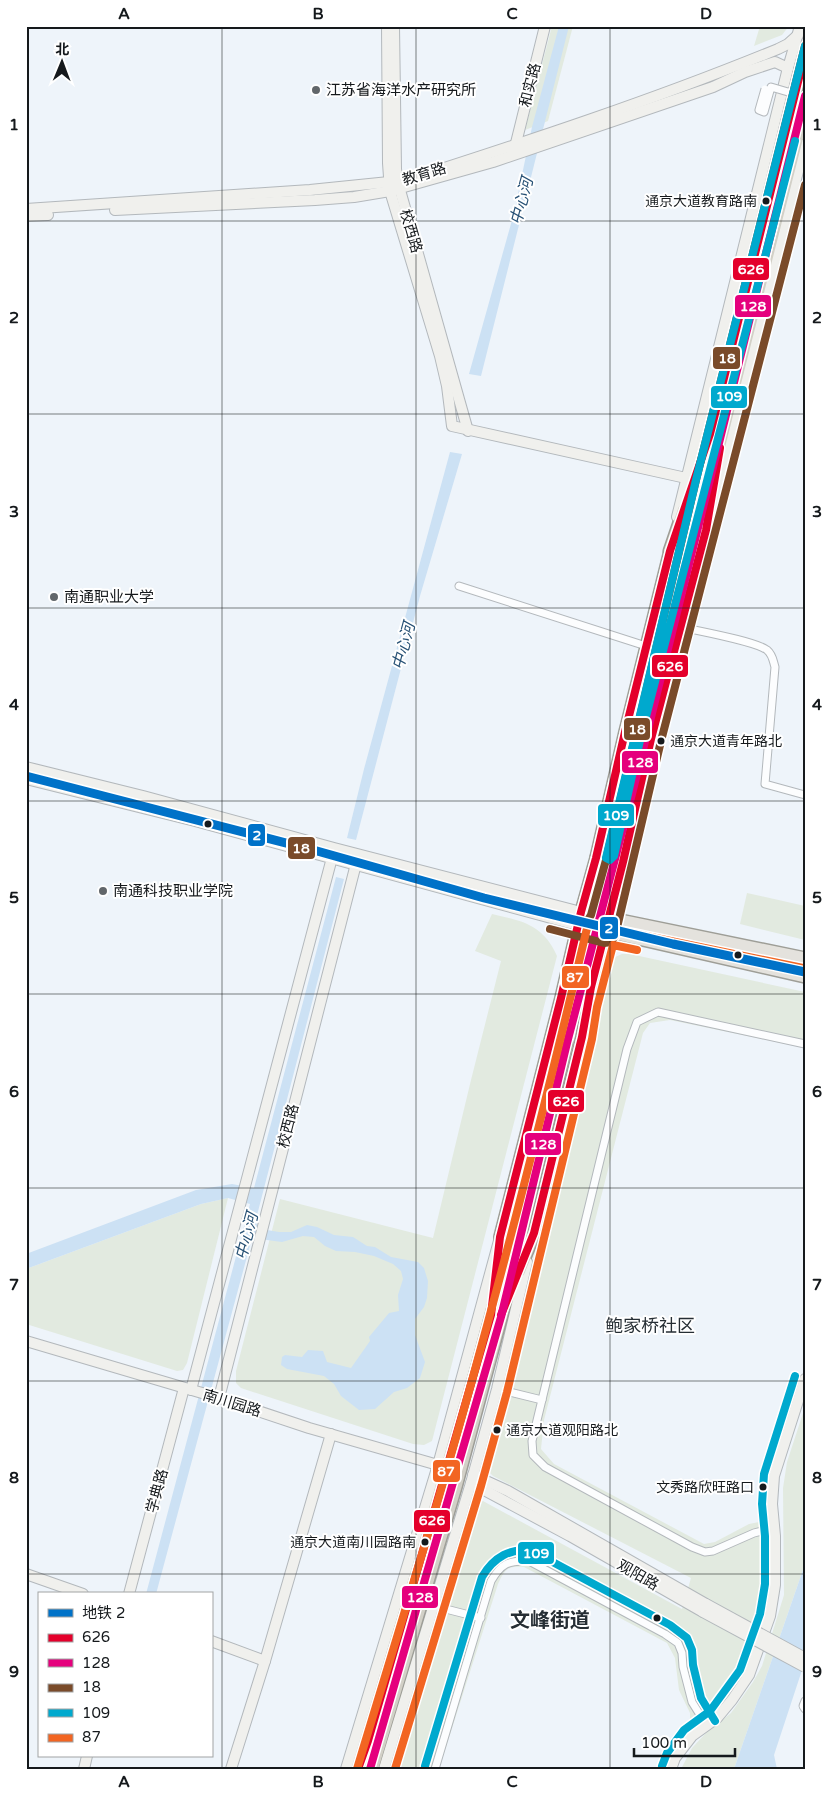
<svg xmlns="http://www.w3.org/2000/svg" width="831" height="1795" viewBox="0 0 831 1795" font-family="'Varela Round','Noto Sans SC',sans-serif">
  <style>
    .green { fill: #e2eae0 }
    .water { fill: #cce1f4 }
    .lines { fill: none; stroke-linecap: round; stroke-linejoin: round }
    .highway-tunnel { stroke: #cdd3d9; stroke-width: 12; stroke-dasharray: 12 6; stroke-linecap: butt }
    .street-casing { stroke: #b3b8bc; stroke-width: 9 }
    .secondary-casing { stroke: #b3b8bc; stroke-width: 12 }
    .primary-casing { stroke: #9e9e97; stroke-width: 14 }
    .highway-casing { stroke: #9e9e97; stroke-width: 15 }
    .street { stroke: #fcfdfe; stroke-width: 7 }
    .secondary { stroke: #f0f0ed; stroke-width: 10 }
    .primary { stroke: #e4e2dd; stroke-width: 11 }
    .highway { stroke: #d2d0c7; stroke-width: 12 }
    .street-bridge-casing { stroke: #b3b8bc; stroke-width: 9; stroke-linecap: butt }
    .secondary-bridge-casing { stroke: #b3b8bc; stroke-width: 12; stroke-linecap: butt }
    .street-bridge { stroke: #fcfdfe; stroke-width: 7 }
    .secondary-bridge { stroke: #f0f0ed; stroke-width: 10 }
    .bus-1-casing { stroke: #fff; stroke-width: 11 }
    .bus-2-casing { stroke: #fff; stroke-width: 11 }
    .bus-3-casing { stroke: #fff; stroke-width: 11 }
    .bus-4-casing { stroke: #fff; stroke-width: 11 }
    .bus-5-casing { stroke: #fff; stroke-width: 11 }
    .bus-1 { stroke: #e4002b; stroke-width: 8 }
    .bus-2 { stroke: #e5007d; stroke-width: 8 }
    .bus-3 { stroke: #7a4b2a; stroke-width: 8 }
    .bus-4 { stroke: #00a9ce; stroke-width: 8 }
    .bus-5 { stroke: #f26522; stroke-width: 8 }
    .metro-1-casing { stroke: #fff; stroke-width: 12 }
    .metro-1 { stroke: #0072c8; stroke-width: 9 }
    .grid { fill: none; stroke: #15191c; stroke-width: 1; stroke-opacity: 0.55 }
    .poi-dot { fill: #61666a; stroke: #fff; stroke-width: 2 }
    .bus-dot { fill: #15191c; stroke: #fff; stroke-width: 2 }
    .labels { text-anchor: middle; stroke-width: 4; stroke-linejoin: round; paint-order: stroke }
    .bus-label { font-size: 14px; fill: #15191c; stroke: #fff; text-anchor: end }
    .street-label { font-size: 15px; fill: #15191c; stroke: #fff }
    .poi-label { font-size: 15px; fill: #15191c; stroke: #fff; text-anchor: start }
    .water-label { font-size: 16px; font-style: italic; fill: #265074; stroke: #fff }
    .quarter-label { font-size: 18px; fill: #262e34; stroke: #fff }
    .district-label { font-size: 20px; font-weight: bold; fill: #262e34; stroke: #fff }
    .line-badge { stroke: #fff; stroke-width: 2 }
    .badge-label { font-size: 14px; text-anchor: middle; font-weight: bold; fill: #fff }
    .neatline { fill: none; stroke: #15191c; stroke-width: 2 }
    .grid-label { font-size: 16px; text-anchor: middle; font-weight: bold; fill: #15191c }
  </style>
  <rect width="100%" height="100%" fill="#eef4fa"/>
  <g class="green">
    <path d="M552,26H573L548,121L525,130Z"/>
    <path d="M760,26H789L782,35L754,46Z"/>
    <path d="M747,893L805,906V940L740,924Z"/>
    <path d="M492,914C522,921 543,924 557,956L432,1441L424,1445L413,1444L241,1388L236,1383V1371L280,1199L433,1238L471,1080L501,961L475,951Z"/>
    <path d="M622,954H630L805,992V1048L670,1020L650,1023L643,1033L544,1420L541,1449L554,1464L704,1544L715,1542L749,1524L764,1521L766,1514C770,1538 773,1562 771,1587C770,1616 744,1682 723,1702C713,1711 701,1715 690,1722V1713L679,1690L675,1658L667,1643L524,1567C507,1566 505,1569 498,1584L439,1769H386L434,1619L476,1506L483,1501L682,1609L691,1578L493,1476L485,1468L484,1458L529,1277L551,1178L610,961L613,958Z"/>
    <path d="M228,1198L187,1363L183,1370L177,1371L26,1324V1269L201,1204Z"/>
    <path d="M805,1407V1564L734,1769H681L692,1748L706,1733L731,1713L753,1682L762,1666L784,1595L783,1488L787,1462Z"/>
  </g>
  <g class="water">
    <path d="M559,26H569L481,376L469,374L514,213L532,127Z"/>
    <path d="M450,452L462,454L420,596L356,840L347,838L364,769Z"/>
    <path d="M336,877L344,879L255,1223L267,1230L279,1232H291L307,1225L317,1227L334,1235L353,1237L367,1246L375,1247L391,1257L418,1262L424,1268L428,1281L427,1298L424,1307L415,1319V1335L425,1362L420,1378L407,1388L394,1392L375,1409L359,1410L341,1396L334,1384L324,1376L287,1369L281,1365L282,1357L285,1355L302,1357L308,1350L323,1351L327,1362L351,1368L370,1341L369,1337L389,1313L399,1311L398,1295L403,1279L401,1271L393,1264L374,1256L355,1252L336,1251L325,1246L314,1237L303,1236L282,1242L252,1238L156,1594H146L250,1204L228,1198L201,1204L26,1269V1254L196,1190L232,1184L254,1188Z"/>
    <path d="M805,1564V1661L774,1755L777,1769H734Z"/>
  </g>
  <g class="lines">
    <g class="highway-tunnel">
      <path d="M557,1041L623,788"/>
      <path d="M566,1042L632,791"/>
    </g>
    <g class="street-casing">
      <g id="street">
        <path d="M459,586L646,646"/>
        <path d="M681,627C698,631 755,641 767,650C773,655 773,661 775,667L765,784L805,795"/>
        <path d="M497,1389L542,1400"/>
        <path d="M774,1528L754,1533L713,1551L705,1552L692,1547L545,1467L533,1455L532,1441L627,1049L637,1022L658,1012L805,1044"/>
        <path d="M434,1606L481,1618"/>
        <path d="M805,1701L803,1706L805,1709"/>
        <path d="M435,1769L491,1581C501,1564 508,1560 529,1561L665,1634L678,1643L682,1653L683,1667L692,1702L707,1726"/>
      </g>
    </g>
    <g class="secondary-casing">
      <g id="secondary">
        <path d="M387,26L388,163L390,191L440,356L447,386L452,426L686,478"/>
        <path d="M394,26L396,169L398,183L468,431"/>
        <path d="M516,143L545,26"/>
        <path d="M26,209L310,190L389,182L398,183C526,142 654,100 778,49L788,44L798,35"/>
        <path d="M115,210L315,200L354,197L390,191L493,162L713,87L745,72L775,62L788,68"/>
        <path d="M26,216L48,215"/>
        <path d="M677,517L788,68L800,26"/>
        <path d="M706,530L805,144"/>
        <path d="M26,767L143,796L334,848L581,912"/>
        <path d="M26,779L195,821L577,925"/>
        <path d="M567,975L572,969L578,967L587,972L591,987"/>
        <path d="M26,1341L219,1398L309,1428L438,1465"/>
        <path d="M191,1390L333,854"/>
        <path d="M219,1398L357,860"/>
        <path d="M473,1475L508,1491L706,1604"/>
        <path d="M471,1483L570,1536L703,1612"/>
        <path d="M26,1574L83,1594"/>
        <path d="M129,1594L184,1388"/>
        <path d="M211,1641L265,1661"/>
        <path d="M84,1769L87,1756"/>
        <path d="M231,1769L265,1661L331,1434"/>
        <path d="M346,1769L438,1465L500,1237"/>
        <path d="M384,1769L471,1483L497,1389L527,1262"/>
        <path d="M671,1769L675,1758L692,1736L717,1718L732,1700L749,1675L770,1616L775,1585V1536L772,1504L774,1476L805,1379"/>
      </g>
    </g>
    <g class="primary-casing">
      <g id="primary">
        <path d="M657,717L706,530"/>
        <path d="M596,858L598,865L604,869L613,870L623,862"/>
        <path d="M581,912L805,958"/>
        <path d="M577,925L805,977"/>
        <path d="M534,1233L582,1037L591,987L623,862L651,739"/>
        <path d="M500,1237L561,998L581,912L596,858L625,732L670,551"/>
      </g>
    </g>
    <g class="highway-casing">
      <g id="highway">
        <path d="M670,551L684,510"/>
        <path d="M623,788L805,53"/>
        <path d="M632,791L805,106"/>
        <path d="M519,1271L534,1233"/>
        <path d="M360,1769L491,1315L557,1041"/>
        <path d="M372,1769L456,1485L502,1313L566,1042"/>
      </g>
    </g>
    <use href="#street" class="street"/>
    <use href="#secondary" class="secondary"/>
    <use href="#primary" class="primary"/>
    <use href="#highway" class="highway"/>
    <g class="street-bridge-casing">
      <path id="street-bridge" d="M765,89L759,110L764,112L771,87L805,97"/>
    </g>
    <g class="secondary-bridge-casing">
      <g id="secondary-bridge">
        <path d="M706,1604L805,1658"/>
        <path d="M703,1612L805,1667"/>
      </g>
    </g>
    <use href="#street-bridge" class="street-bridge"/>
    <use href="#secondary-bridge" class="secondary-bridge"/>
    <g class="bus-1-casing">
      <g id="bus-1">
        <path d="M501,1315L534,1233L582,1037L591,987L623,862L651,739L706,530L720,448"/>
        <path d="M358,1769L368,1741L491,1315L500,1237L561,998L581,912L596,858L625,732L670,551L710,434L805,54"/>
      </g>
    </g>
    <g class="bus-2-casing">
      <path id="bus-2" d="M370,1769L501,1317L567,1043L633,790L805,96"/>
    </g>
    <g class="bus-3-casing">
      <g id="bus-3">
        <path d="M26,777C211,823 394,874 578,922L588,920L591,915L606,860L696,480L805,46"/>
        <path d="M550,929L604,943L611,942L615,936L661,741L805,185"/>
      </g>
    </g>
    <g class="bus-4-casing">
      <g id="bus-4">
        <path d="M795,141L641,736L614,856L610,860L606,858L696,480L805,46"/>
        <path d="M425,1766L482,1577C493,1558 511,1546 534,1552L670,1625L687,1638L692,1650L693,1665L701,1698L715,1721"/>
        <path d="M662,1766L667,1753L684,1730L710,1711L740,1670L760,1614L765,1584V1536L762,1504L764,1474L795,1376"/>
      </g>
    </g>
    <g class="bus-5-casing">
      <g id="bus-5">
        <path d="M357,1769C387,1669 418,1570 447,1469C499,1289 545,1106 588,924L803,968"/>
        <path d="M395,1769L481,1486L507,1392L592,1039L597,1007L613,945L637,950"/>
      </g>
    </g>
    <use href="#bus-1" class="bus-1"/>
    <use href="#bus-2" class="bus-2"/>
    <use href="#bus-3" class="bus-3"/>
    <use href="#bus-4" class="bus-4"/>
    <use href="#bus-5" class="bus-5"/>
    <g class="metro-1-casing">
      <path id="metro-1" d="M26,776L317,851L484,898L673,944L805,972"/>
    </g>
    <use href="#metro-1" class="metro-1"/>
  </g>
  <path class="grid" d="M222,26V1769M416,26V1769M610,26V1769M26,221H805M26,414H805M26,608H805M26,801H805M26,994H805M26,1188H805M26,1381H805M26,1574H805"/>
  <g class="poi-dot">
    <circle cx="316" cy="90" r="5"/>
    <circle cx="54" cy="597" r="5"/>
    <circle cx="103" cy="891" r="5"/>
  </g>
  <g class="bus-dot">
    <circle cx="766" cy="201" r="4.5"/>
    <circle cx="661" cy="741" r="4.5"/>
    <circle cx="208" cy="824" r="4.5"/>
    <circle cx="738" cy="955" r="4.5"/>
    <circle cx="497" cy="1430" r="4.5"/>
    <circle cx="763" cy="1487" r="4.5"/>
    <circle cx="425" cy="1542" r="4.5"/>
    <circle cx="657" cy="1618" r="4.5"/>
  </g>
  <g class="labels">
    <g class="bus-label">
      <text x="757" y="206">通京大道教育路南</text>
      <text x="670" y="746" text-anchor="start">通京大道青年路北</text>
      <text x="506" y="1435" text-anchor="start">通京大道观阳路北</text>
      <text x="754" y="1492">文秀路欣旺路口</text>
      <text x="416" y="1547">通京大道南川园路南</text>
    </g>
    <g class="street-label">
      <text transform="translate(530 85) rotate(-76)" y="5">和实路</text>
      <text transform="translate(424 174) rotate(-17)" y="5">教育路</text>
      <text transform="translate(411 231) rotate(74)" y="5">校西路</text>
      <text transform="translate(288 1126) rotate(-76)" y="5">校西路</text>
      <text transform="translate(232 1403) rotate(17)" y="5">南川园路</text>
      <text transform="translate(157 1491) rotate(-75)" y="5">学典路</text>
      <text transform="translate(638 1575) rotate(30)" y="5">观阳路</text>
    </g>
    <g class="poi-label">
      <text x="326" y="95">江苏省海洋水产研究所</text>
      <text x="64" y="602">南通职业大学</text>
      <text x="113" y="896">南通科技职业学院</text>
    </g>
    <g class="water-label">
      <text transform="translate(521 201) rotate(-75)" y="6">中心河</text>
      <text transform="translate(403 646) rotate(-75)" y="6">中心河</text>
      <text transform="translate(246 1236) rotate(-75)" y="6">中心河</text>
    </g>
    <g class="quarter-label">
      <text x="650" y="1332">鲍家桥社区</text>
    </g>
    <g class="district-label">
      <text x="550" y="1627">文峰街道</text>
    </g>
  </g>
  <g class="line-badge">
    <rect x="732" y="257" width="38" height="24" rx="5" fill="#e4002b"/>
    <rect x="734" y="294" width="38" height="24" rx="5" fill="#e5007d"/>
    <rect x="712" y="346" width="29" height="24" rx="5" fill="#7a4b2a"/>
    <rect x="710" y="385" width="38" height="24" rx="5" fill="#00a9ce"/>
    <rect x="651" y="654" width="38" height="24" rx="5" fill="#e4002b"/>
    <rect x="623" y="717" width="28" height="24" rx="5" fill="#7a4b2a"/>
    <rect x="621" y="750" width="38" height="24" rx="5" fill="#e5007d"/>
    <rect x="597" y="803" width="38" height="24" rx="5" fill="#00a9ce"/>
    <rect x="247" y="823" width="19" height="24" rx="5" fill="#0072c8"/>
    <rect x="287" y="836" width="29" height="24" rx="5" fill="#7a4b2a"/>
    <rect x="599" y="916" width="20" height="24" rx="5" fill="#0072c8"/>
    <rect x="561" y="965" width="29" height="24" rx="5" fill="#f26522"/>
    <rect x="547" y="1089" width="38" height="24" rx="5" fill="#e4002b"/>
    <rect x="524" y="1132" width="38" height="24" rx="5" fill="#e5007d"/>
    <rect x="432" y="1459" width="29" height="24" rx="5" fill="#f26522"/>
    <rect x="413" y="1509" width="38" height="24" rx="5" fill="#e4002b"/>
    <rect x="517" y="1541" width="38" height="24" rx="5" fill="#00a9ce"/>
    <rect x="401" y="1585" width="38" height="24" rx="5" fill="#e5007d"/>
  </g>
  <g class="badge-label">
    <text x="751" y="274">626</text>
    <text x="753" y="311">128</text>
    <text x="727" y="363">18</text>
    <text x="729" y="401">109</text>
    <text x="670" y="671">626</text>
    <text x="637" y="734">18</text>
    <text x="640" y="767">128</text>
    <text x="616" y="820">109</text>
    <text x="257" y="840">2</text>
    <text x="301" y="853">18</text>
    <text x="609" y="933">2</text>
    <text x="575" y="982">87</text>
    <text x="566" y="1106">626</text>
    <text x="543" y="1149">128</text>
    <text x="446" y="1476">87</text>
    <text x="432" y="1525">626</text>
    <text x="536" y="1558">109</text>
    <text x="420" y="1602">128</text>
  </g>
  <rect width="831" height="1795" fill="none" stroke="#ffffff" stroke-width="55"/>
  <rect x="38" y="1592" width="175" height="165" fill="#ffffff" stroke="#a1a3a4"/>
  <rect x="48" y="1609" width="25" height="8" fill="#0072c8" stroke="#a1a3a4"/>
  <text x="82" y="1618" font-size="15" fill="#15191c">地铁 2</text>
  <rect x="48" y="1634" width="25" height="8" fill="#e4002b" stroke="#a1a3a4"/>
  <text x="82" y="1642" font-size="15" fill="#15191c">626</text>
  <rect x="48" y="1659" width="25" height="8" fill="#e5007d" stroke="#a1a3a4"/>
  <text x="82" y="1668" font-size="15" fill="#15191c">128</text>
  <rect x="48" y="1684" width="25" height="8" fill="#7a4b2a" stroke="#a1a3a4"/>
  <text x="82" y="1692" font-size="15" fill="#15191c">18</text>
  <rect x="48" y="1709" width="25" height="8" fill="#00a9ce" stroke="#a1a3a4"/>
  <text x="82" y="1718" font-size="15" fill="#15191c">109</text>
  <rect x="48" y="1734" width="25" height="8" fill="#f26522" stroke="#a1a3a4"/>
  <text x="82" y="1742" font-size="15" fill="#15191c">87</text>
  <g transform="translate(62 62) rotate(1)" stroke="#ffffff" stroke-width="4" paint-order="stroke">
  <path d="M0-4L9 19L0 12L-9 19Z" fill="#15191c"/>
  <text y="-8" font-size="14" font-weight="bold" text-anchor="middle" fill="#15191c">北</text>
  </g>
  <path d="M634 1748v8h101v-8" fill="none" stroke="#15191c" stroke-width="2.5"/>
  <text x="641" y="1748" font-size="15" fill="#15191c" stroke="#ffffff" stroke-width="4" paint-order="stroke">100 m</text>
  <rect x="28" y="28" width="776" height="1740" class="neatline"/>
  <g class="grid-label">
    <text x="124" y="19">A</text>
    <text x="318" y="19">B</text>
    <text x="512" y="19">C</text>
    <text x="706" y="19">D</text>
    <text x="14" y="130">1</text>
    <text x="817" y="130">1</text>
    <text x="14" y="323">2</text>
    <text x="817" y="323">2</text>
    <text x="14" y="517">3</text>
    <text x="817" y="517">3</text>
    <text x="14" y="710">4</text>
    <text x="817" y="710">4</text>
    <text x="14" y="903">5</text>
    <text x="817" y="903">5</text>
    <text x="14" y="1097">6</text>
    <text x="817" y="1097">6</text>
    <text x="14" y="1290">7</text>
    <text x="817" y="1290">7</text>
    <text x="14" y="1483">8</text>
    <text x="817" y="1483">8</text>
    <text x="14" y="1677">9</text>
    <text x="817" y="1677">9</text>
    <text x="124" y="1787">A</text>
    <text x="318" y="1787">B</text>
    <text x="512" y="1787">C</text>
    <text x="706" y="1787">D</text>
  </g>
</svg>
